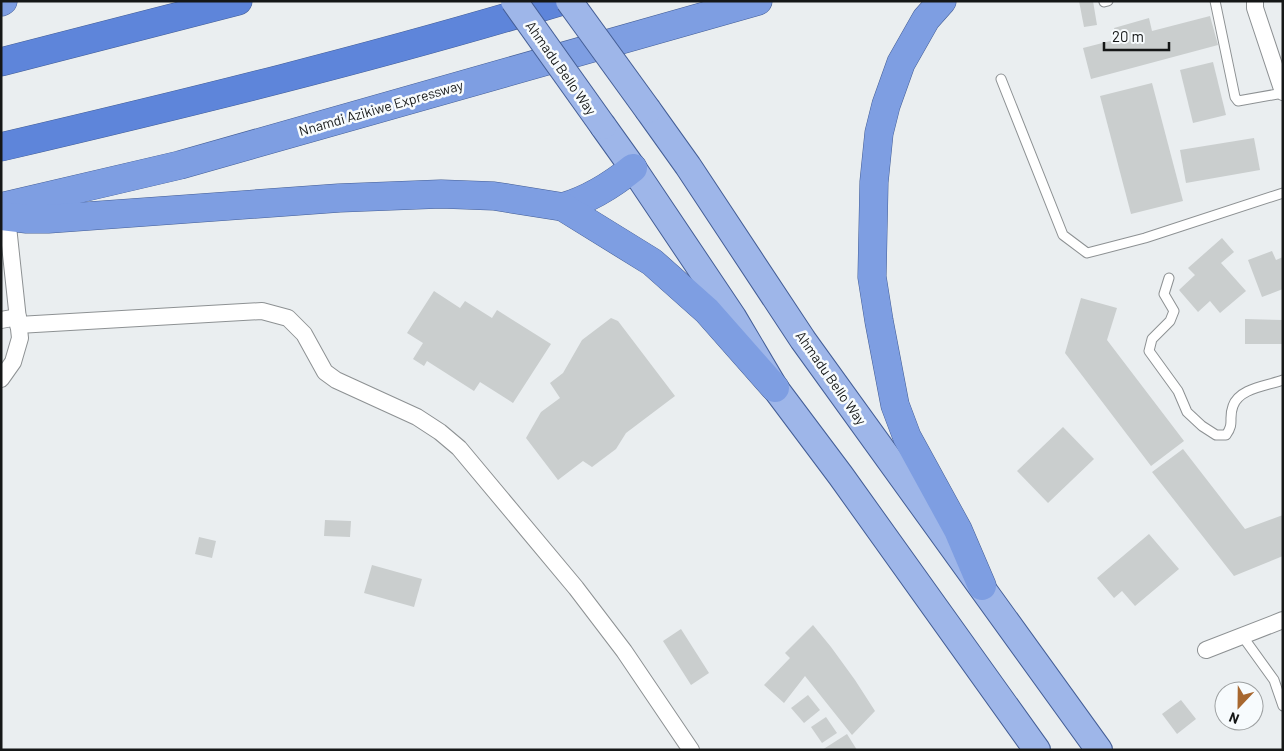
<svg xmlns="http://www.w3.org/2000/svg" width="1284" height="751" viewBox="0 0 1284 751" font-family="Barlow,sans-serif">
  <style>
    .building { fill: #cacece }
    .lines { fill: none; stroke-linecap: round; stroke-linejoin: round }
    .service-casing { stroke: #8d9193; stroke-width: 11 }
    .minor-casing { stroke: #8d9193; stroke-width: 18 }
    .primary-casing { stroke: #445e96; stroke-width: 28 }
    .trunk-casing { stroke: #445e96; stroke-width: 29 }
    .motorway-casing { stroke: #445e96; stroke-width: 29 }
    .service { stroke: #fff; stroke-width: 9 }
    .minor { stroke: #fff; stroke-width: 16 }
    .primary { stroke: #9eb6e9; stroke-width: 26 }
    .trunk { stroke: #7e9ee2; stroke-width: 28 }
    .motorway { stroke: #5e85da; stroke-width: 28 }
    .primary-bridge-casing { stroke: #445e96; stroke-width: 28; stroke-linecap: butt }
    .primary-bridge { stroke: #9eb6e9; stroke-width: 26 }
    .labels { text-anchor: middle; stroke-width: 5; stroke-linejoin: round; paint-order: stroke }
    .street-label { font-size: 14px; fill: #151717; stroke: #f7fbfd }
  </style>
  <rect width="100%" height="100%" fill="#eaeef0"/>
  <g class="building">
    <path d="M1079,1H1093L1097,25L1084,27Z"/>
    <path d="M1210,16L1218,45L1091,79L1083,48L1118,39L1114,28L1149,18L1152,31Z"/>
    <path d="M1213,62L1226,115L1193,123L1180,70Z"/>
    <path d="M1152,83L1183,201L1131,214L1100,96Z"/>
    <path d="M1254,138L1260,170L1186,183L1180,150Z"/>
    <path d="M1222,238L1234,252L1221,263L1246,291L1220,313L1210,301L1198,312L1179,290L1195,275L1188,268Z"/>
    <path d="M1272,251L1276,260L1283,257V289L1262,297L1248,260Z"/>
    <path d="M434,291L460,308L465,301L492,318L497,310L551,344L513,403L480,382L474,391L427,361L424,366L413,359L423,343L407,333Z"/>
    <path d="M1081,298L1117,308L1107,340L1184,441L1151,466L1065,353Z"/>
    <path d="M611,318L618,321L675,396L626,433L616,449L592,467L583,461L558,480L526,438L541,412L560,398L550,383L563,373L582,340Z"/>
    <path d="M1245,319L1283,320V344H1245Z"/>
    <path d="M1063,427L1094,459L1048,503L1017,471Z"/>
    <path d="M1183,449L1245,529L1283,515V556L1234,576L1152,472Z"/>
    <path d="M325,520L351,521L350,537L324,536Z"/>
    <path d="M1149,534L1179,569L1135,606L1122,591L1114,598L1097,578Z"/>
    <path d="M199,537L216,541L212,558L195,554Z"/>
    <path d="M372,565L422,579L414,607L364,593Z"/>
    <path d="M813,625L831,647L855,680L875,711L852,735L805,676L784,703L764,685L790,658L785,653Z"/>
    <path d="M681,629L709,673L691,685L663,641Z"/>
    <path d="M808,695L820,710L804,723L791,708Z"/>
    <path d="M1181,700L1196,719L1177,734L1162,714Z"/>
    <path d="M826,717L837,733L822,743L811,727Z"/>
    <path d="M847,734L857,750H822Z"/>
  </g>
  <g class="lines">
    <g class="service-casing">
      <g id="service">
        <path d="M1215,1L1235,97L1238,101L1283,93"/>
        <path d="M1104,2L1108,1"/>
        <path d="M1001,79L1063,235L1087,253L1145,238L1283,193"/>
        <path d="M1169,278L1164,294L1174,311L1170,321L1152,339L1149,351L1178,391L1187,412L1202,426L1216,435H1226C1235,423 1228,419 1233,406C1239,388 1267,386 1283,380"/>
        <path d="M1243,637L1274,680L1283,706"/>
      </g>
    </g>
    <g class="minor-casing">
      <g id="minor">
        <path d="M1255,1V8L1283,92"/>
        <path d="M1,320L18,317"/>
        <path d="M18,325L262,311L288,318L304,334L325,372L336,380L417,417L440,432L459,448L576,588L624,651L691,750"/>
        <path d="M1,379L13,362L20,338L7,217"/>
        <path d="M1206,650L1283,620"/>
      </g>
    </g>
    <g class="primary-casing">
      <g id="primary">
        <path d="M648,110L688,166L803,340L1099,750"/>
        <path d="M603,126L633,168L733,317L775,388L841,476L1037,750"/>
      </g>
    </g>
    <g class="trunk-casing">
      <g id="trunk">
        <path d="M942,1L926,19L901,63L886,105L879,133L874,182L872,277L879,321L895,405L907,437L958,530L982,586"/>
        <path d="M1,2L3,1"/>
        <path d="M1,207L180,165L758,1"/>
        <path d="M563,207C590,199 612,185 633,168"/>
        <path d="M1,216L27,219H48L339,198L441,194L494,196L563,207L652,262L707,311L775,388"/>
      </g>
    </g>
    <g class="motorway-casing">
      <g id="motorway">
        <path d="M1,62L238,1"/>
        <path d="M1,147C189,103 377,57 562,1"/>
      </g>
    </g>
    <use href="#service" class="service"/>
    <use href="#minor" class="minor"/>
    <use href="#primary" class="primary"/>
    <use href="#trunk" class="trunk"/>
    <use href="#motorway" class="motorway"/>
    <g class="primary-bridge-casing">
      <g id="primary-bridge">
        <path d="M514,1L603,126"/>
        <path d="M569,1L648,110"/>
      </g>
    </g>
    <use href="#primary-bridge" class="primary-bridge"/>
  </g>
  <g class="labels">
    <g class="street-label">
      <text transform="translate(561 68) rotate(55)" y="5">Ahmadu Bello Way</text>
      <text transform="translate(381 108) rotate(-16)" y="5">Nnamdi Azikiwe Expressway</text>
      <text transform="translate(831 378) rotate(55)" y="5">Ahmadu Bello Way</text>
    </g>
  </g>
  <rect width="1284" height="751" fill="none" stroke="#151717" stroke-width="5"/>
  <g transform="translate(1239 706) rotate(202)"><circle r="24" fill="#f7fbfd" stroke="#9da0a1"/>
  <path d="M0-4L9 19L0 12L-9 19Z" fill="#a7672f"/>
  <text y="-8" font-size="14" font-weight="bold" text-anchor="middle" fill="#151717">N</text>
  </g>
  <path d="M1104 42v8h65v-8" fill="none" stroke="#151717" stroke-width="2.5"/>
  <text x="1112" y="42" font-size="15" fill="#151717" stroke="#f7fbfd" stroke-width="4" paint-order="stroke">20 m</text>
</svg>
